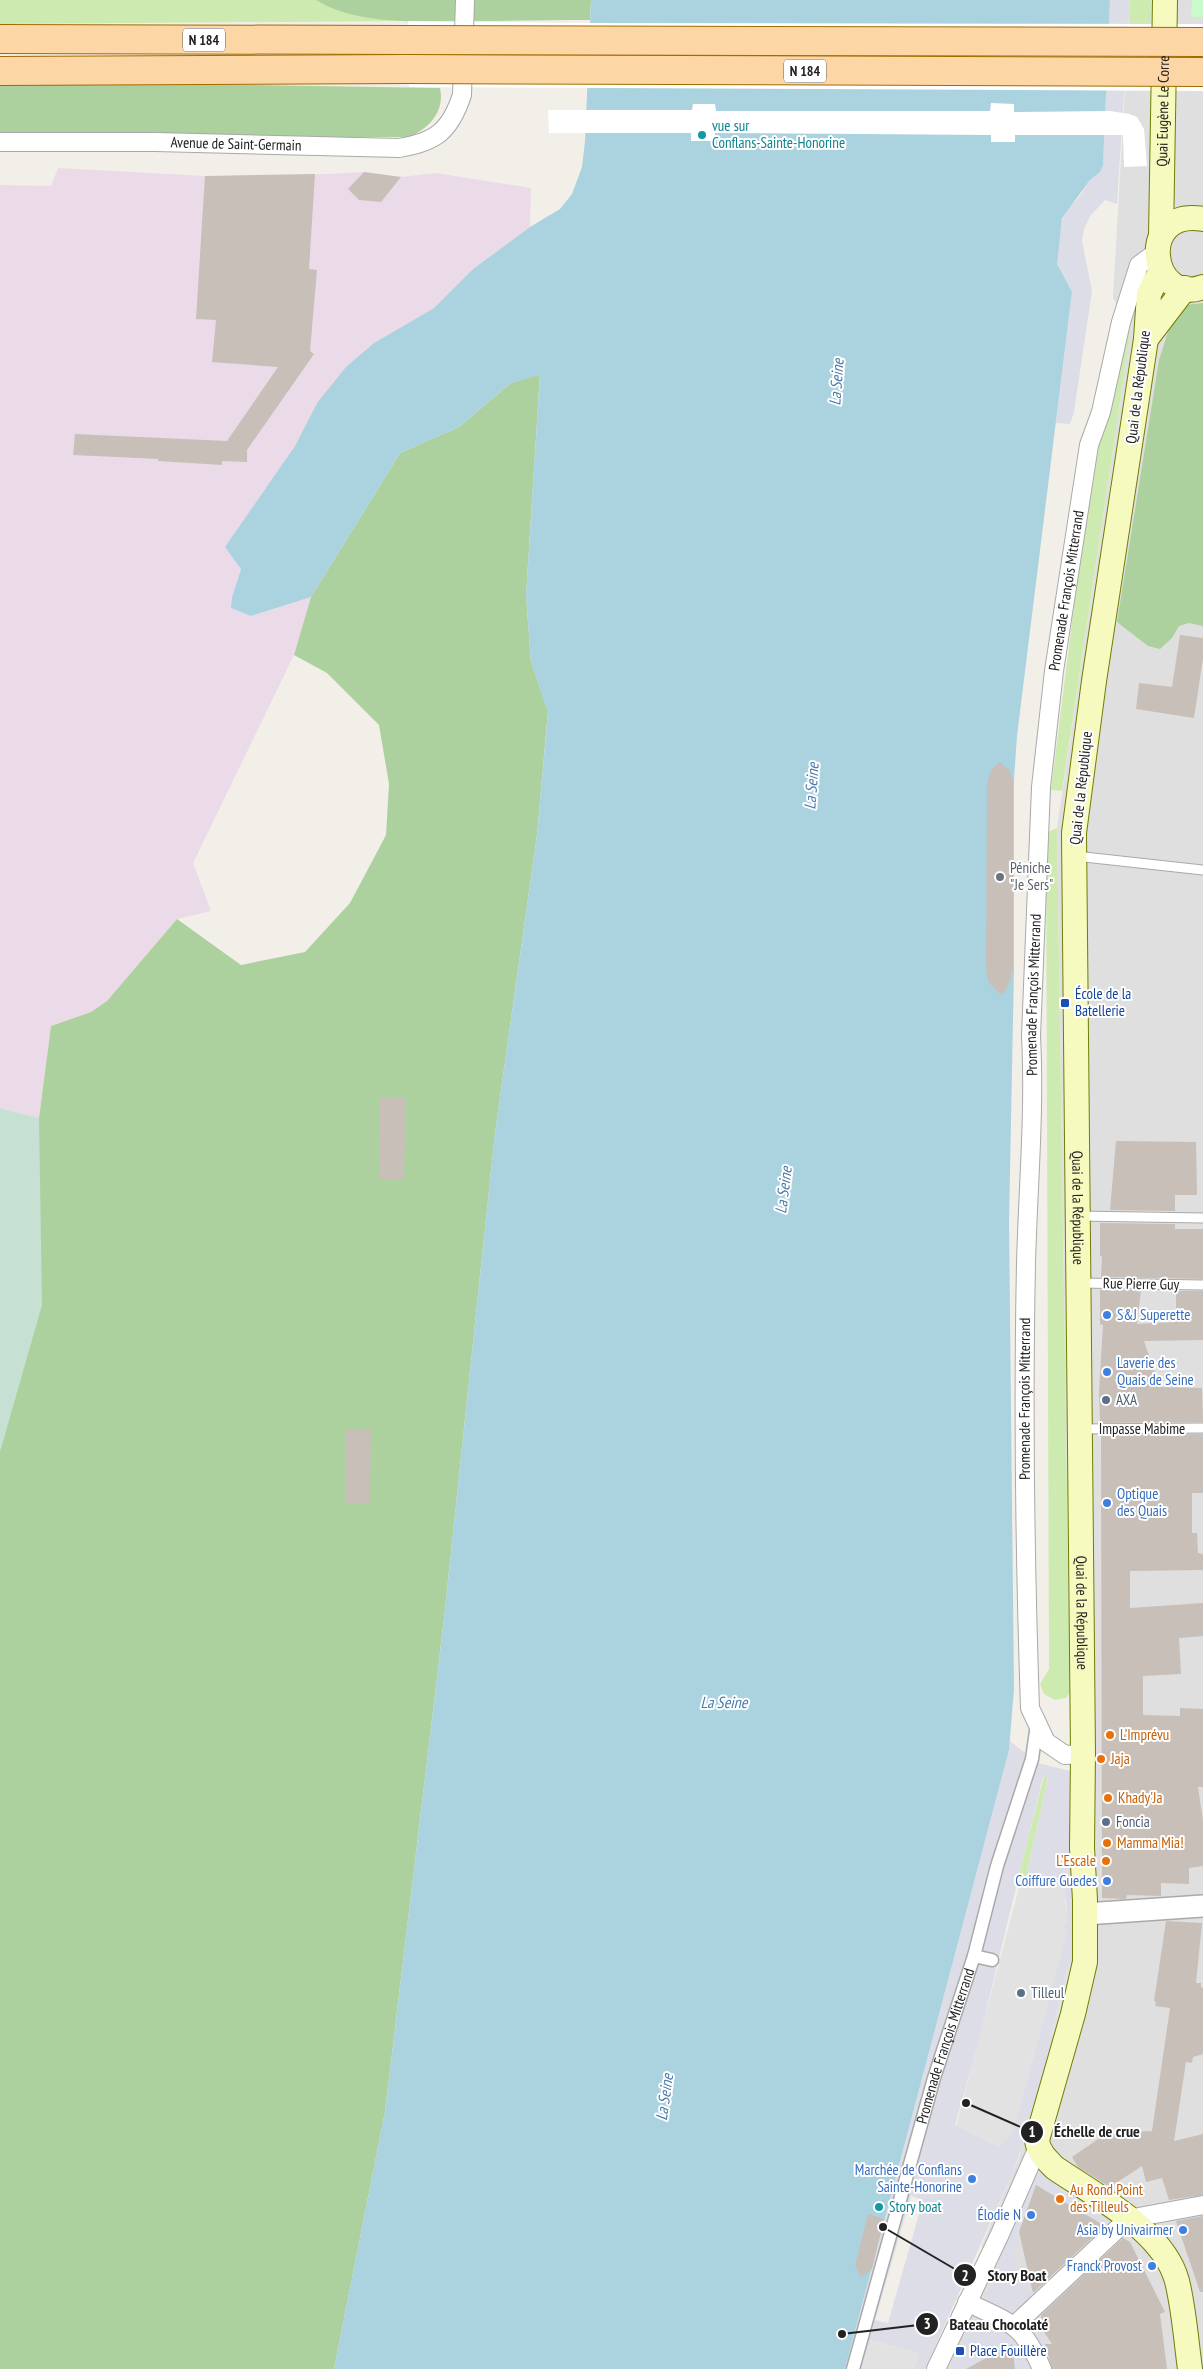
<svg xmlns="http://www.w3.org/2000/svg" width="1203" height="2369" viewBox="0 0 1203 2369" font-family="'PT Sans Narrow',sans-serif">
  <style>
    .residential { fill: #e0dfdf }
    .industrial { fill: #ebdbe8 }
    .grass { fill: #cdebb0 }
    .forest { fill: #add19e }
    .wetland { fill: #c6e0d4 }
    .park { fill: #c8facc }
    .parking { fill: #e2e2e2 }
    .plaza { fill: #dddde8; fill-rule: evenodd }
    .water { fill: #aad3df }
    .pier { fill: #fff }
    .building { fill: #c7bfb8 }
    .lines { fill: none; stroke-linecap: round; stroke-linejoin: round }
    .service-casing { stroke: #a9a9a9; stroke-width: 11 }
    .pedestrian-casing { stroke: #a9a9a9; stroke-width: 15 }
    .minor-casing { stroke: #a9a9a9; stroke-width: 20 }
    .tertiary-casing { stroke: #a9a9a9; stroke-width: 24 }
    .secondary-casing { stroke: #707d05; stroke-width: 26 }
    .primary-casing { stroke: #a06b00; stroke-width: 30 }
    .service { stroke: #fff; stroke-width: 9 }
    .pedestrian { stroke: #fff; stroke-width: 12 }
    .minor { stroke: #fff; stroke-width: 18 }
    .tertiary { stroke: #fff; stroke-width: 21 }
    .secondary { stroke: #f7fabf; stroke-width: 24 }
    .primary { stroke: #fcd6a4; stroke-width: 28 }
    .primary-bridge-casing { stroke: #a06b00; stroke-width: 30; stroke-linecap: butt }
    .primary-bridge { stroke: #fcd6a4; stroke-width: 28 }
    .culture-dot { fill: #0f9aa8; stroke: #fff; stroke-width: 2 }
    .worship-dot { fill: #6b7280; stroke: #fff; stroke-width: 2 }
    .transit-dot { fill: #1a4fb4; stroke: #fff; stroke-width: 2 }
    .shop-dot { fill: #3f7fe0; stroke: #fff; stroke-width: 2 }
    .service-dot { fill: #5c6f8a; stroke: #fff; stroke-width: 2 }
    .food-dot { fill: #e8710a; stroke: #fff; stroke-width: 2 }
    .labels { text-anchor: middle; stroke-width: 4; stroke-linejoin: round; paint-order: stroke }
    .shield { fill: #fff; stroke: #646464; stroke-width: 1 }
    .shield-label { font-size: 14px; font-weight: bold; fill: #222 }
    .street-label { font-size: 15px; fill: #222; stroke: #fff }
    .culture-label { font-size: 15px; fill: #0d838f; stroke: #fff; text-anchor: start }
    .worship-label { font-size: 15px; fill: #5b616d; stroke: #fff; text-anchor: start }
    .transit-label { font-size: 15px; fill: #164399; stroke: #fff; text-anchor: start }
    .shop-label { font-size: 15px; fill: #366cbe; stroke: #fff; text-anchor: end }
    .service-label { font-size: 15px; fill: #4e5e75; stroke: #fff; text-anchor: start }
    .food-label { font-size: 15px; fill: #c56008; stroke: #fff; text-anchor: start }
    .water-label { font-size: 16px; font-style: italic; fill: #4a7aab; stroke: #fff }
    .leader { fill: none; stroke: #222; stroke-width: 2 }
    .callout-dot { fill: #222; stroke: #fff; stroke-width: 2 }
    .mark-label { font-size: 15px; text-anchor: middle; font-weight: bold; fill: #fff }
    .callout-label { font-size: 16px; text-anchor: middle; font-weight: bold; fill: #222; stroke: #fff; stroke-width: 4; stroke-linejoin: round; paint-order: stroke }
  </style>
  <rect width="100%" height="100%" fill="#f2efe9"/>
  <path class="residential" d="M1130,0H1203V2369H947L985,2285L982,2245L1019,2158L1024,2140L1073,1877L1057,828L1131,329L1113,298Z"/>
  <path class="industrial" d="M58,168L205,176H286L364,172L401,177L436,173L531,188L530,227L473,269L434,308L374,343L317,403L295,446L241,569L232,597L251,616L311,597L294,655L193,863L211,911L177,919L107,1001L91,1012L51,1026L39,1118L0,1108V185L51,186Z"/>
  <g class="grass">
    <path d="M0,0H316C343,16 377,17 408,21L0,24Z"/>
    <path d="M1130,0H1151L1150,25H1129Z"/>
    <path d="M1125,329H1131L1062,791L1051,790L1094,446Z"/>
    <path d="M1057,828L1070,1692L1066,1698L1055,1700L1044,1694L1040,1684L1049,1669L1046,833Z"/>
    <path d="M1044,1776L1048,1777L1026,1877L1019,1875Z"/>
  </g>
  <g class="forest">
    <path d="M316,0H591L590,20C553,20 516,21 478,21C429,21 359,27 316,0Z"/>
    <path d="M0,81L440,88C445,111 430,128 409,137H285L0,147Z"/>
    <path d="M1203,303V626L1189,623L1179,626L1172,638L1160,649L1148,646L1117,622L1159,360L1169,329L1185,305Z"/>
    <path d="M540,374L526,596L531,662L548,711L537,835L495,1133L444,1619L385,2112L334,2369H0V1226L39,1118L51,1026L91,1012L107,1001L177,919L241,965L305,952L350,903L386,835L389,784L379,725L327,673L294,655L311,597L400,453L459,427L511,383Z"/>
  </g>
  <path class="wetland" d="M0,1108L39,1118L42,1305L0,1452Z"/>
  <path class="park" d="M1192,0H1203V17H1191Z"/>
  <g class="parking">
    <path d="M1022,1876L1064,1886L1068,1930L1017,2117L1011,2134L999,2147L956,2126Z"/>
    <path d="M1068,1965L1072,1966L1055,2038L1050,2037Z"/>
    <path d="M869,2340L921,2353L914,2369H862Z"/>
  </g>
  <g class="plaza">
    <path d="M1110,0H1130L1117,204L1105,200L1090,216L1084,230L1082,241L1092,291L1074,412L1070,424L1056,423L1072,292L1059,270L1056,257L1063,215L1079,197L1090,180L1100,172L1103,165Z"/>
    <path d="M1010,1741L1038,1763L1070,1771L1071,1782L1075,1931L1072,1966L1068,1965L1050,2037L1055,2038L1037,2105L1013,2172L925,2369H914L920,2353L870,2340L862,2369H845L1009,1750ZM1043,1777H1048L1026,1877L1064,1886L1068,1922L1062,1928L1068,1930L1017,2117L1011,2133L999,2147L955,2125L979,2040ZM911,2196L923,2200L888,2323L875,2320Z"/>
    <path d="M1041,2176L1059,2184L1056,2189L1108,2220L1111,2215L1113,2220L1112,2225L1106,2228L1036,2186L1018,2235L1020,2246L1013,2247L1019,2284H1025L1027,2289L1037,2299L1016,2314L1012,2315L988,2301L987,2291L1034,2178Z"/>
    <path d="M1041,2312V2325L1051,2369H1048L1027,2327Z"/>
    <path d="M978,2323L986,2324L1011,2336L1025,2349L1036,2369H1015L1012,2347H1006L966,2369H949L970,2328Z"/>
  </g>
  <path class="water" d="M591,0H1110L1103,165L1100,172L1090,180L1062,218L1057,264L1072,292L1017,736L1014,779V969L1009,1223L1014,1689L1009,1750L845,2369H334L385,2112L444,1619L495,1133L537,835L548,712L531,662L526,596L540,375L511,383L459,427L400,453L311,597L251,616L231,608L232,597L241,569L225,547L295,446L317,403L346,367L374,343L434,308L473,269L530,227L560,209L572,194L582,167L585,141Z"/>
  <g class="pier">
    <path d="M408,21L562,23L1203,24V91L409,87Z"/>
    <path d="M991,103L1014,104V112L1110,111L1129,114L1137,117L1144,129L1147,166L1124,167L1123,135H1015V142H991V135L715,133V141H691V133H549L548,110H692L693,104H715L716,111H990Z"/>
  </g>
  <g class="building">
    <path d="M364,172L401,177L381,202L359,200L348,189Z"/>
    <path d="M315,174L309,269L317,270L310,351L314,354L247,450V462L222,461V465L158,461V459L73,455L75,434L227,441L278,367L212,362L216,320L196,319L205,176Z"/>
    <path d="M1180,635L1203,638V658L1194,718L1136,709L1139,683L1172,687Z"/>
    <path d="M999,762L1009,769L1013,780V969L1011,979L1002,996L989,983L986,970L987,786L990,772Z"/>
    <path d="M380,1097H406L404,1180L379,1179Z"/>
    <path d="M1116,1141L1196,1142L1197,1195H1175V1211L1110,1210Z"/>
    <path d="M1100,1223L1175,1224V1229H1203V1279L1101,1277L1102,1256H1100Z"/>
    <path d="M1100,1290H1141L1137,1324L1176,1322V1291H1203V1340L1144,1341L1160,1387L1202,1388L1203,1422L1100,1423L1099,1391L1103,1325L1100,1324Z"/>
    <path d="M346,1430H371L370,1504H345Z"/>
    <path d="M1203,1434V1493H1192V1533H1197L1198,1553L1203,1554V1570L1130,1571V1608L1203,1603V1636L1179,1638L1181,1674L1143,1676V1715L1180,1716V1708L1203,1709V1787H1198L1203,1821V1866L1189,1868V1884L1161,1883V1896L1127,1895L1126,1899L1102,1898L1101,1435Z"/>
    <path d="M1166,1921L1202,1923L1196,1983H1201V1987L1203,1988V2054L1193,2057L1192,2063L1186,2062L1174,2141L1203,2134V2195L1169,2200L1162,2178L1146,2182L1142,2166L1110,2187L1078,2167L1072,2157L1107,2133L1152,2131L1170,2008L1155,2006L1156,2002L1154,2001Z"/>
    <path d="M1036,2185L1105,2226L1033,2293L1019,2232Z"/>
    <path d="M868,2214L884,2219L872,2269L861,2277L855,2266Z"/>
    <path d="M1203,2216V2292H1200L1176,2221Z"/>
    <path d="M1123,2238L1130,2242L1165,2312L1160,2314L1167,2369H1052L1045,2344H1052L1042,2329L1041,2315Z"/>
    <path d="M1012,2344L1015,2369H966L999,2351Z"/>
  </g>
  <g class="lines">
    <g class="service-casing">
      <g id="service">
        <path d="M1075,856L1203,870"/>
        <path d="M1078,1216L1203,1218"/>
        <path d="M1079,1283L1203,1285"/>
        <path d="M1081,1429L1203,1428"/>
      </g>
    </g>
    <g class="pedestrian-casing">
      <g id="pedestrian">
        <path d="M974,1956L992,1960"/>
        <path id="s1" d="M853,2369L934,2078L974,1956L997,1866L1032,1759L1037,1724"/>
      </g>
    </g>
    <g class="minor-casing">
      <g id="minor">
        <path id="s2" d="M0,142H155L399,148C436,142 450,131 462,95L465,0"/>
        <path id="s3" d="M1083,1754L1065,1755L1046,1742L1030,1708C1025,1560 1023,1411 1026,1263C1028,1187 1035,1111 1031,1036L1041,787L1054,671L1089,445L1101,412L1121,322L1139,265L1157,252"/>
        <path d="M967,2302C1009,2323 1022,2322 1042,2369"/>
        <path d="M1015,2325L1128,2219L1203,2205"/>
        <path d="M936,2369L1000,2234L1038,2147"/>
      </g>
    </g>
    <g class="tertiary-casing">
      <path id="tertiary" d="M1085,1914L1203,1906"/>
    </g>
    <g class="secondary-casing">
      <g id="secondary">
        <path d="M1203,219C1135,208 1151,307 1203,287"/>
        <path id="s4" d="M1161,236L1165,0"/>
        <path id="s5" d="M1161,270L1149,294L1146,339L1094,681L1074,833L1083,1754L1082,1848L1085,1900V1962L1073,2014L1037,2140C1038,2152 1047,2160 1055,2168C1096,2196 1164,2231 1177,2281C1184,2309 1186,2340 1190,2369"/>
        <path d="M1146,339L1185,288"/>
      </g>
    </g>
    <g class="primary-casing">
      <g id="primary">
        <path d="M0,39L408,40"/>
        <path d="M0,71L407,69"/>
      </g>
    </g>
    <use href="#service" class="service"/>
    <use href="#pedestrian" class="pedestrian"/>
    <use href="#minor" class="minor"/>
    <use href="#tertiary" class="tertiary"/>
    <use href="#secondary" class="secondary"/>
    <use href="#primary" class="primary"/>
    <g class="primary-bridge-casing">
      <g id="primary-bridge">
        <path d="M408,40L1203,42"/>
        <path d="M407,69L1203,72"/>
      </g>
    </g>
    <use href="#primary-bridge" class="primary-bridge"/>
  </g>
  <g class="culture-dot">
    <circle cx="702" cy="135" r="5"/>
    <circle cx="879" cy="2207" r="5"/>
  </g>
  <circle class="worship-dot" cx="1000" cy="877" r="5"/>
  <g class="transit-dot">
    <rect x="1060" y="998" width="10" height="10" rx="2.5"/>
    <rect x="955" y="2346" width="10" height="10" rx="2.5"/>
  </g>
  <g class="shop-dot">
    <circle cx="1107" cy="1315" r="5"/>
    <circle cx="1107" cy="1372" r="5"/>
    <circle cx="1107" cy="1503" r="5"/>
    <circle cx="1107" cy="1881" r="5"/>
    <circle cx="972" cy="2179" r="5"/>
    <circle cx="1031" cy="2215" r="5"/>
    <circle cx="1183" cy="2230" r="5"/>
    <circle cx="1152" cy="2266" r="5"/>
  </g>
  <g class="service-dot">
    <circle cx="1106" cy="1400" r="5"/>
    <circle cx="1106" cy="1822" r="5"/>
    <circle cx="1021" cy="1993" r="5"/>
  </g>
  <g class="food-dot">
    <circle cx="1110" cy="1735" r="5"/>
    <circle cx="1101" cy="1759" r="5"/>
    <circle cx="1108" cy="1798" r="5"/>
    <circle cx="1107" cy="1843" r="5"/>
    <circle cx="1106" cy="1861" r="5"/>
    <circle cx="1060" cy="2199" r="5"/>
  </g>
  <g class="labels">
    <g class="shield">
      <rect x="183" y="28.5" width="42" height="23" rx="4"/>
      <rect x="784" y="59.5" width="42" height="23" rx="4"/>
    </g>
    <g class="shield-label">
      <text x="204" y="45">N 184</text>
      <text x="805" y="76">N 184</text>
    </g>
    <g class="street-label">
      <text dy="5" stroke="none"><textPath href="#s4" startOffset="125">Quai Eugène Le Corre</textPath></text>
      <text dy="5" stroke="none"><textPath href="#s2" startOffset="236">Avenue de Saint-Germain</textPath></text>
      <text transform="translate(1138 387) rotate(-83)" y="5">Quai de la République</text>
      <text dy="5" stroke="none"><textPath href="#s3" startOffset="1198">Promenade François Mitterrand</textPath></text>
      <text transform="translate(1081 788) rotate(-84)" y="5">Quai de la République</text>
      <text dy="5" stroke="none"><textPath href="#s3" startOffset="792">Promenade François Mitterrand</textPath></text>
      <text dy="5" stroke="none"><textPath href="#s5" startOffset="946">Quai de la République</textPath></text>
      <text transform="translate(1141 1284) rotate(1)" y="5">Rue Pierre Guy</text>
      <text dy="5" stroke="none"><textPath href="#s3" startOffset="388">Promenade François Mitterrand</textPath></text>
      <text x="1142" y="1434">Impasse Mabime</text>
      <text dy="5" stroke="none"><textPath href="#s5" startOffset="1351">Quai de la République</textPath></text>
      <text dy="5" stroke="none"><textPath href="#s1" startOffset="336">Promenade François Mitterrand</textPath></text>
    </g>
    <g class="culture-label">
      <text x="712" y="131">vue sur<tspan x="712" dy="17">Conflans-Sainte-Honorine</tspan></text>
      <text x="889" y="2212">Story boat</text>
    </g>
    <g class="worship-label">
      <text x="1010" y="873">Péniche<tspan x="1010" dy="17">"Je Sers"</tspan></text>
    </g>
    <g class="transit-label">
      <text x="1075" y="999">École de la<tspan x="1075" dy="17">Batellerie</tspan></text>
      <text x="970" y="2356">Place Fouillère</text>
    </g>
    <g class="shop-label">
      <text x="1117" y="1320" text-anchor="start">S&amp;J Superette</text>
      <text x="1117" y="1368" text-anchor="start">Laverie des<tspan x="1117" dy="17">Quais de Seine</tspan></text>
      <text x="1117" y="1499" text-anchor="start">Optique<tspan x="1117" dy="17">des Quais</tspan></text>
      <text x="1097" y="1886">Coiffure Guedes</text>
      <text x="962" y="2175">Marchée de Conflans<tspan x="962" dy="17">Sainte-Honorine</tspan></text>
      <text x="1021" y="2220">Élodie N</text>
      <text x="1173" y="2235">Asia by Univairmer</text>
      <text x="1142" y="2271">Franck Provost</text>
    </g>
    <g class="service-label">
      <text x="1116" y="1405">AXA</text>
      <text x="1116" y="1827">Foncia</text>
      <text x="1031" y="1998">Tilleul</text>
    </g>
    <g class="food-label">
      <text x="1120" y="1740">L’Imprévu</text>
      <text x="1111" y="1764">Jaja</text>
      <text x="1118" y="1803">Khady'Ja</text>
      <text x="1117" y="1848">Mamma Mia!</text>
      <text x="1096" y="1866" text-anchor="end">L’Escale</text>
      <text x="1070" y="2195">Au Rond Point<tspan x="1070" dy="17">des Tilleuls</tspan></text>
    </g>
    <g class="water-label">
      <text transform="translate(836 382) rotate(-86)" y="6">La Seine</text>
      <text transform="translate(811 786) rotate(-86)" y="6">La Seine</text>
      <text transform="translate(783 1190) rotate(-83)" y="6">La Seine</text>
      <text x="724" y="1708">La Seine</text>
      <text transform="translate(664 2097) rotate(-82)" y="6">La Seine</text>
    </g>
  </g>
  <path class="leader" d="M966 2103L1032 2132M883 2227L965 2275M842 2334L927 2324"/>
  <g class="callout-dot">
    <circle cx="966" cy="2103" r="5"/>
    <circle cx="883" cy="2227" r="5"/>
    <circle cx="842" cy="2334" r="5"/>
    <circle cx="1032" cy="2132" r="12"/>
    <circle cx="965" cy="2275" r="12"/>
    <circle cx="927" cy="2324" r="12"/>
  </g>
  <g class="mark-label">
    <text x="1032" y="2137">1</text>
    <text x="965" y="2281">2</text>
    <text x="927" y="2329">3</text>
  </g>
  <g class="callout-label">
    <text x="1097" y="2137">Échelle de crue</text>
    <text x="1017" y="2281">Story Boat</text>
    <text x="999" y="2330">Bateau Chocolaté</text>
  </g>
</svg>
